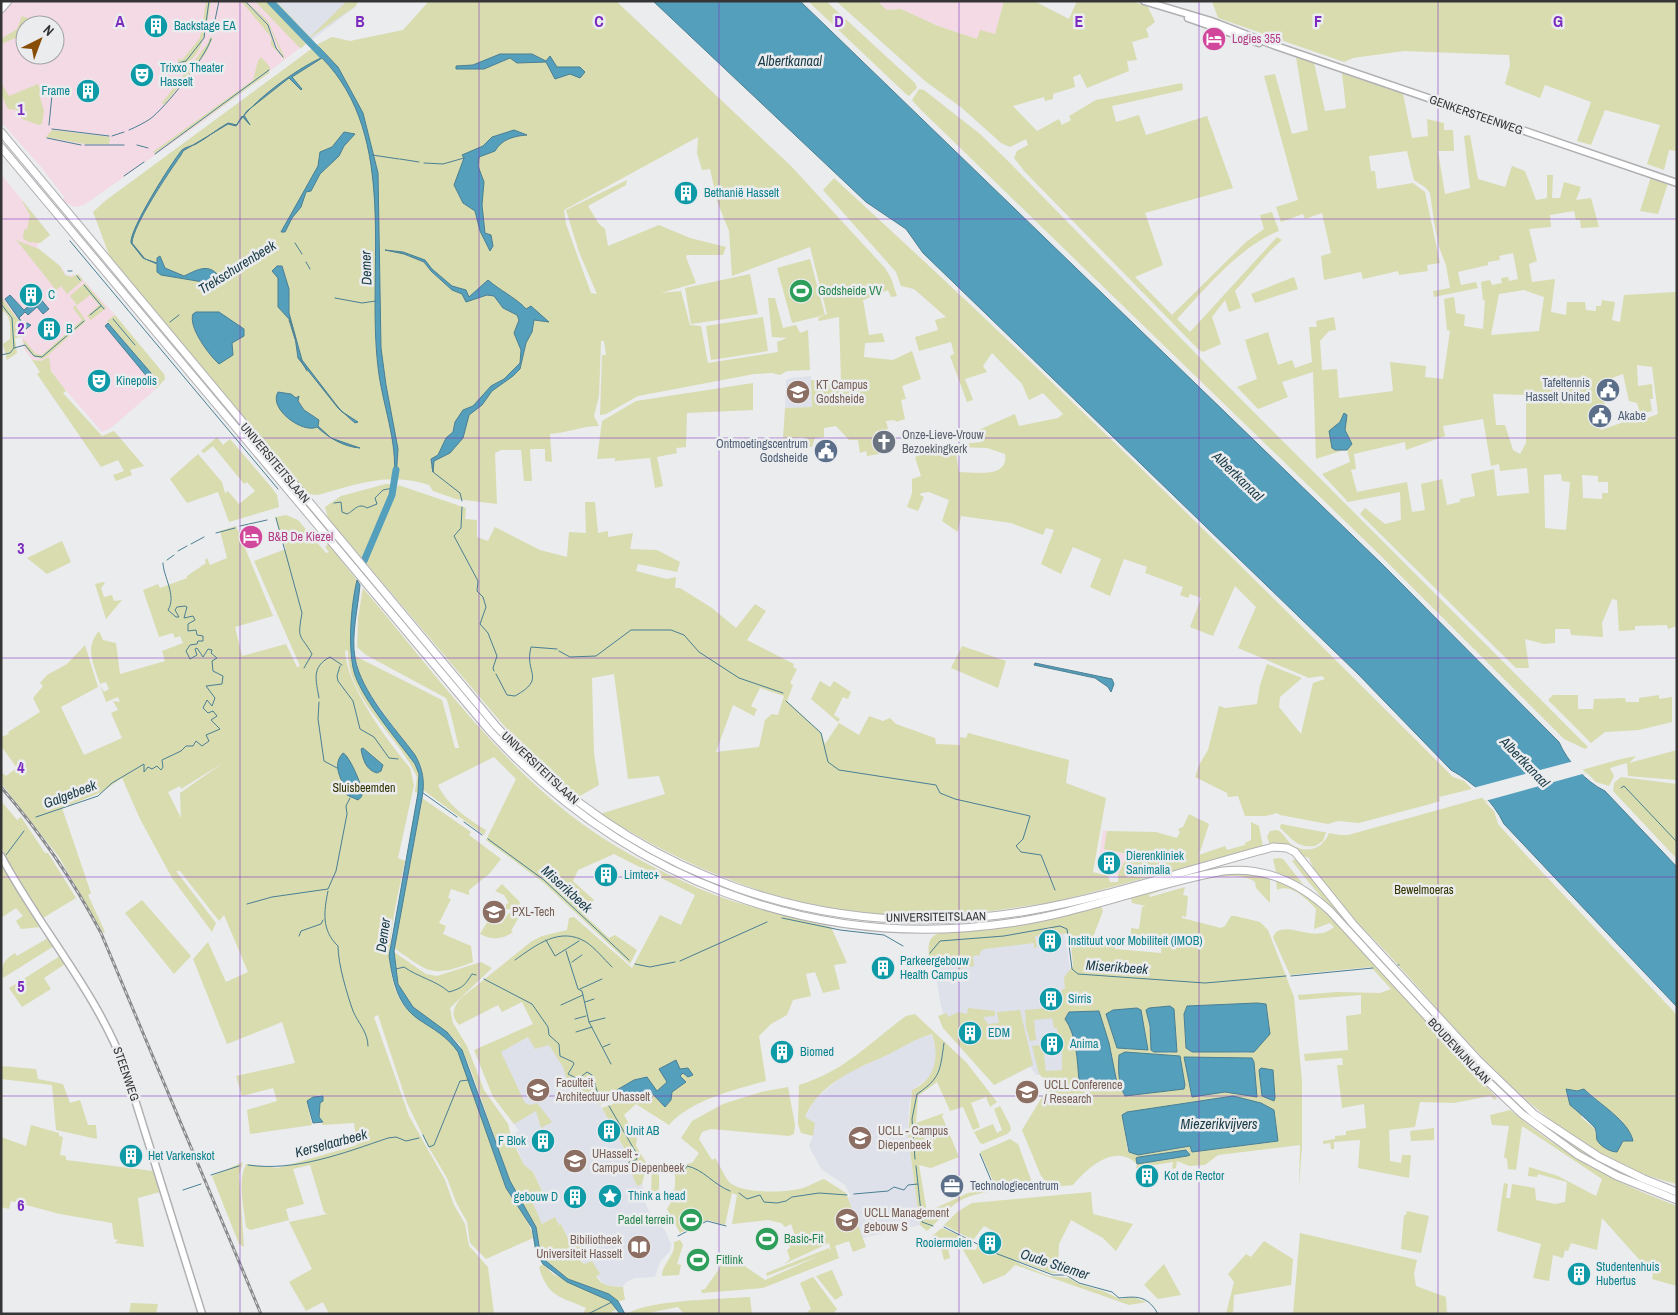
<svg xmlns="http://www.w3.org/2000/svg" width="1678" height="1315" viewBox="0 0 1678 1315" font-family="'Archivo Narrow',sans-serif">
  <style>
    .commercial { fill: #f3dae4; fill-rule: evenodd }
    .built { fill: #dee1ea }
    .green { fill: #d8dcaf; fill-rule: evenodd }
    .water { fill: #549fbb; stroke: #4b7f93 }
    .pier { fill: #ebecee }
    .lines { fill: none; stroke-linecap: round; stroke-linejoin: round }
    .stream { stroke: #4b7f93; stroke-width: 1 }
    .river { stroke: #549fbb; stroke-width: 7 }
    .major-casing { stroke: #b0b0b3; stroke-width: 9 }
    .highway-casing { stroke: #b0b0b3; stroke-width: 9 }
    .major { stroke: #fff; stroke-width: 6 }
    .highway { stroke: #fff; stroke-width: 7 }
    .rail-casing { stroke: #898a8b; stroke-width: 3 }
    .rail { stroke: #ebecee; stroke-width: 1; stroke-dasharray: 4; stroke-linecap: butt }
    .grid { fill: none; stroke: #7b2cbf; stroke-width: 1; stroke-opacity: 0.55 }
    .labels { text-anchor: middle; stroke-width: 5; stroke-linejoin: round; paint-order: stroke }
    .culture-label { font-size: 12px; fill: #0d838f; stroke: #ebecee; text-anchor: start }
    .hotel-label { font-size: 12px; fill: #b23c85; stroke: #ebecee; text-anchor: start }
    .street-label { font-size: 12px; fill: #353536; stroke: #ebecee }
    .leisure-label { font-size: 12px; fill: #27864d; stroke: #ebecee; text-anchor: start }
    .service-label { font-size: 12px; fill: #4e5e75; stroke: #ebecee; text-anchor: end }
    .education-label { font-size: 12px; fill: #785e54; stroke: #ebecee; text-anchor: start }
    .worship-label { font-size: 12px; fill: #5b616d; stroke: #ebecee; text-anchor: start }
    .park-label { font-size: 12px; fill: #333400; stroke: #ebecee }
    .water-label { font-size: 14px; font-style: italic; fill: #183b48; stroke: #ebecee }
    .grid-label { font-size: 16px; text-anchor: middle; font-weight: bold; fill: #7b2cbf; stroke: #ebecee; stroke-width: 5; stroke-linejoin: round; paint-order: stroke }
  </style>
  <rect width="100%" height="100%" fill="#ebecee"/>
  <g class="commercial">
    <path d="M12,1H268L308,42L208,118L84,205L74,207L62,200L65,198L41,167L1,122V15ZM25,25H55V55H25Z"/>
    <path d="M877,1H1004L995,35L977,39L938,26L901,9L887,10Z"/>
    <path d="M1,174L50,235L38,244L37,248L60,266L67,276L78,274L115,315L107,324L156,389L111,428L102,432L57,380L50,368L49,357L41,361L32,360L24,349L20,329L1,303Z"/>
    <path d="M1103,830L1107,831L1104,849L1128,854L1118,875L1098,868Z"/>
  </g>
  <g class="built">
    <path d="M275,1H358L354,8L312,40Z"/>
    <path d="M811,376L812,407L785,408L786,380L791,378Z"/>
    <path d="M1064,931L1071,974V1070L1036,1075L1030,1067L996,1084L948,1029L941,1006L932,955Z"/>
    <path d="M932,1034L936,1048L935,1067L932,1075L912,1090L909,1107L908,1136L920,1225L845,1242L848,1197H851L845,1185L821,1169L809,1146L813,1136L805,1117L815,1099L845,1074L885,1056L910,1041Z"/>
    <path d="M529,1037L549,1044L563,1067L569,1087L600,1105L624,1148L629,1157L628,1165L637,1185L642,1184L646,1205L651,1215L665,1230L671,1244L670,1251L660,1262L655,1277L635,1278L626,1282L623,1287L605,1285L577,1256L561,1224L559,1225L555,1218L542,1224L530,1199L543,1192L533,1172L524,1165L511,1134L519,1131L514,1124L500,1052Z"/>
  </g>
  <g class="green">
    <path d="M206,1H211C207,20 205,62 179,65L178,59L182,60L200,38Z"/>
    <path d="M241,1H244L268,25L275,46L283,58L269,25L246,1L268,21L284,56V59L271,45V37Z"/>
    <path d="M255,1H268L306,44L301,48L297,45Z"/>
    <path d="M272,1H276L310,37L347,1H358L356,6L311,37L312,40Z"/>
    <path d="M429,1H616L791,166L885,268L891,278L897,296L891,297L888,290L863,300L869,335L882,333L885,342L865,343L864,357L893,360L912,351L921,379L902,386L906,399L901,400L905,419L896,422L895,420L886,421L888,429L875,432L879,454L867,456L866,451L860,453L858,440H849L836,426L824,428V437L815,438L812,447L804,446V437L783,439L785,408L812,407L811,380H841L839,317L819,321L818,318L827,314L810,247L732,276L729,231L717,201L710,169L702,170L697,153L698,137L564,210L566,224L591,293L597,294L579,252L566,210L627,180L626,185L588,206L599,224L605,229L608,246L659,225L690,238L726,247L723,255H687L686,257L696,283L661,293L681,291L690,325L701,326L708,363L778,352L777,342L787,338L772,337L768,298H775L783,328L796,325L800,333L808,330L810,370L787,371L780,375L772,373L754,374L638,396L606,414L600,415L602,355H606L604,341H601L599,396L594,416L599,426C582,426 567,433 550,434L552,462L545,461V449H530L532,481H524L521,450H501L495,453L497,504L456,499L433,491L429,485C386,472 359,484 318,495L308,494L111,260L93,212L105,201L318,44L332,37L350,41L403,30Z"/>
    <path d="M808,1H826L915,83L917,88L909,96L906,94Z"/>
    <path d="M836,1H877L887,10L901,9L938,26L977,39L980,30L995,34L1004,1H1034L1069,19L1077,1H1132L1148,7L1155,22L1146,29L1149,37L1132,42L1137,60L1127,61L1129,71L1087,88L1080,74L1073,77L1075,87L1053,94V99L1045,101L1044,97L1013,106L1037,131L1059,119L1062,125L1071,120L1069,116L1096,100L1182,83L1183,90L1112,106L1116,122L1139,115L1146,135L1207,116L1233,188L1145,213L1163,265L1135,277L1172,315L1246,242L1264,229L1260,215L1272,212L1279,231C1240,246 1205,289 1177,319L1190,332L1277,237L1282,240L1270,251L1235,291L1241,308L1229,312L1225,300L1212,317L1221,344L1203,352L1199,350L1025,172L1014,158L1017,151L1028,145L1026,139L1010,147L1001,143L962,108L925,81Z"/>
    <path d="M1212,1H1677V151L1669,150L1664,170L1647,164L1660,125L1605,110L1591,145L1577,141L1591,102L1545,85L1540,98L1505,84L1510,65L1509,55L1404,51L1353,58L1344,62L1218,18Z"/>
    <path d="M22,16L38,22L39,25H25V34L1,44V39L17,29Z"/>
    <path d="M210,37L213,38L206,53L164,105L162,103L208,43Z"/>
    <path d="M261,57L270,67L269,73L154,155L269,71L155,153L153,152L253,80L258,61Z"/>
    <path d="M1296,57L1314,63L1325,111L1346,108L1342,73L1403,94L1412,138L1428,136L1427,119L1444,123V130H1453L1454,151H1438L1445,194L1470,188L1464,136L1470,135L1478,179L1505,187L1512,166L1525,171L1536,200L1547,198V175H1553L1552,198H1560L1564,182L1581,187L1576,200L1591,198L1599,227L1581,228L1580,220H1576L1574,211L1550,215L1551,227L1529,229L1537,261L1529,264L1532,282L1555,279L1551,312L1566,315L1567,302H1585L1586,310L1596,311V306H1601L1602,300L1615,302L1612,320L1620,322L1624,295L1677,292V626L1668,629L1667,625L1635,626V630L1619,631L1617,600L1612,599L1602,623L1603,637L1571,635L1570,629H1555V643L1544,644L1525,639L1529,668H1516L1360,514L1365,508L1385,524L1401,520L1400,492L1348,502L1322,474L1350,462L1347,449L1316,459L1313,372L1282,382L1288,397L1258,409L1237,387L1257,379L1245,340L1268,332L1278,365L1292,360L1295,368L1312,362L1309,327H1317L1316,321L1334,317L1336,330L1329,331L1320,341L1322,370L1337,369L1339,398L1393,391L1390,362L1426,366L1425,377L1443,379L1450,331L1447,330L1444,299L1454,297L1456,313L1465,315L1464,326L1483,329L1485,300H1483L1481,282L1490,280L1492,285L1502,283L1501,278L1508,277L1509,281L1518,279L1513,253L1499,256L1500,260L1488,262V265L1458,272L1461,285L1476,282L1478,288L1434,297L1433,291L1450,288L1446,265L1439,247L1434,222L1430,193L1426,188L1414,180L1407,151L1369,156L1371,171H1375L1377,189L1413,183L1425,192L1440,263L1427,265L1428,271L1399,275L1398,271L1363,279L1361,272L1324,280L1321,256L1331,253L1322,213L1305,219L1303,214L1281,222L1276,207L1298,200L1264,76L1275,74L1292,134L1308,130ZM1524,290L1544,297L1539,331L1491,335L1499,294ZM1637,365L1652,367L1658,414L1639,421L1638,417L1601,430L1594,410L1605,405L1596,384L1623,374L1629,401L1637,403L1640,414L1652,411L1650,399H1653L1652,384L1638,386ZM1493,394L1526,395V443L1520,454L1513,450L1505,425H1496ZM1483,419L1491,466L1499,464L1500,471L1527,468L1529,493L1497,496L1494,469L1471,474L1475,496L1460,499V502L1447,505L1442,479L1421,484L1425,510L1412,512L1407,482L1357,492L1351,470L1356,469L1354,454L1405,442L1406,450L1445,436L1443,426ZM1561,474L1562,481L1570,482L1566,530L1545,528L1544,475ZM1582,475L1598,476V482H1608V493H1602V499L1583,498Z"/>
    <path d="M1,83L9,96L38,84L42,93L39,94L44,111L42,124L39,125L22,119L17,110L8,109L1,94Z"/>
    <path d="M919,89L924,90L980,134L1007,160L1205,363L1588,747L1585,749L1564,739L1380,555L920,109L912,100Z"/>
    <path d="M52,130L110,137L109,144H85L46,137Z"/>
    <path d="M1651,177L1668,183L1658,214L1640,211Z"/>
    <path d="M834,178C1046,372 1250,574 1453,777L1464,781L1472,789L1439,797L1440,801L1434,803L1359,823L1338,821L1328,824L1280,815L1277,813L1266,816H1245L1238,796L1228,797L1227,793L1195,777L1199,765L1208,750L1219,706L1225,708L1257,704L1260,685L1267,664L1302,678L1280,697L1279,707L1301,734L1313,683L1325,679L1322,676L1309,678L1238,648L1256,607L1235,586L1213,636L1190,627L1201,598L1190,594L1188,598L1180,595L1183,587L1145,573L1147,567L1124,559L1110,596L1090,587L1101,559L1073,547L1061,574L1041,564L1054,530L1046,528L1043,535L1011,523L961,516L958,532L942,521L949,500L929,492L921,493L920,495L924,497L918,511L907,507L912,493V479L921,476L915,457L943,446L982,442L978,433L960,438L1015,414L1019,426L1058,418L1063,414L1043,393L1029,400L1022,384L992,353L983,366L987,372L965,379L973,400L967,402L950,356L954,354L951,342L919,351L915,337L938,330L935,320L946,317L914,289L901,286L896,272L823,190ZM955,447L987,448L1005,454C1009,479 975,472 959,472Z"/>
    <path d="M21,199L50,235L40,243L28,242L23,238L24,229L27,230L30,215Z"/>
    <path d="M13,239L39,249L60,266L65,275L71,277L78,274L83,280L67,294L61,286L56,290L18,242Z"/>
    <path d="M810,259L825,315L792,323L777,268Z"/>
    <path d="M750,274L758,314L691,324L685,288Z"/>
    <path d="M1294,277L1298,289L1255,303L1251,294Z"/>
    <path d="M85,283L106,308L91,320L87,316L99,305L90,295L77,305L70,296Z"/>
    <path d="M1,297L25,329L21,332L22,337L15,338L17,353L7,360L3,344L10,339C10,328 12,315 1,310Z"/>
    <path d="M75,305L86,321L46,357L42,359C32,357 24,349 23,339L36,354L42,355L82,320L73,308Z"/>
    <path d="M115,315L164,374L165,379L156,389L153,384L157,380L107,321Z"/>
    <path d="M763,317L768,351L711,360L706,326Z"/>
    <path d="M49,357L51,371L66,391L63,393L102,436L114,431L144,466L130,470L132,475L116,481L113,475L124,471L118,460L101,467L37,374L40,372L32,360L41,361Z"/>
    <path d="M753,383V410L687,413L686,447L676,448L677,453L657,457L663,486L655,488L650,458L615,461V458L597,459L602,421L636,401Z"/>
    <path d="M217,437L223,445L230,439L272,488L277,495L279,507L229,522L218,492L187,503L170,479L198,454L222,482L225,493L228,491L239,504L255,491L247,482L244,484L213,446L204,453L201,451Z"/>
    <path d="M386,484H391L390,493L362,558L328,518L325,507L341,496Z"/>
    <path d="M398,485L466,508L465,519L477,520V537L488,541L495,527L540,550L567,557L569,532L586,533L585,502H595L598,533L608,531V537L633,533L630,549L657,550L680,562L677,572L638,564L636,571L667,579L676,577L675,588H680L712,608L736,628L755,604L766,611L747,640L794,664L793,667L797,669L790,683L793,685L787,701L821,733L825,744L839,723L859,735L869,716L883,721L890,718L896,724L935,738L936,744L960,745V737L966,738L968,733L1069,760L1066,783L1106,798L1093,872L1108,876L1110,882H1118V875L1128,854L1104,849L1107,831L1156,832L1177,838L1180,832L1178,829L1183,827L1189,814L1209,824L1199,855L1225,846L1227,850L1245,845V843L1251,840V822L1259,826L1263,847L1055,902L963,915V913C922,915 882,917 842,910C754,897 675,860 600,814L665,794L659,776L628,779L614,674L592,678L594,754L599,785L578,797L511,734L366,563ZM760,688L784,696L778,715L772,714L765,720L759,747L716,752L733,705L754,716L757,709L751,706Z"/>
    <path d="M286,515L298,520L326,553L329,552L325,547L328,544L357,580C353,597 347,647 352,664C360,694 396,739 415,764L419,774L418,793L415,792L417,777L413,769C394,733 346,695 348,651L345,650C346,686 387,740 410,768L414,785L398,858L405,861C397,903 374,977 409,1011C424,1026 447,1032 458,1052C480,1093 488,1142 505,1185C513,1204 530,1217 533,1238L486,1259L470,1243L467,1222L456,1202L447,1178L428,1146L407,1103L378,1015L374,1017L409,1116L445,1180L454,1205L465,1224L469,1246L488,1267L494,1314H329L323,1302L306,1311L289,1282L312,1269L289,1222L327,1214L324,1212L310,1165L293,1169L304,1204L286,1209L289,1220L250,1230L246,1227C244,1207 237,1182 246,1164L278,1168L357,1145L354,1123L322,1125L323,1121L319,1117L320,1102L324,1096C318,1093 311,1098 307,1102L312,1125L250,1134L247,1110L277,1101L273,1088L242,1096L236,1076L295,1063L282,1022L227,1044L193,959L208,942L226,982L248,972L224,915L219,921L180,871H176L216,923L212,932L172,878L140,819L122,778L102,792L62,808L91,893L88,895L105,932L103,933L59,857L1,783V772L6,776L17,768L1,746V737L9,734L8,732L40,712L33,698L43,686L40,683L47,675L67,664L85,645L98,687L61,707L84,755L122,738L111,713L118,710L113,701L120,702L118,697L106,702L100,685L104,692L109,689L106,682L100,684C94,665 84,648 99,631L103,640L116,643L120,674L165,661L162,651L183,643L180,636L175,638L173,633L159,637L143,590L158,584L160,588L187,578V576L206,563L205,560L207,558L210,565L227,558L220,531L236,526L273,616L235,627L242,656L286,644L297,667L300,666L254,561L286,549L275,517ZM223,763L180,793L181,818L168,792L180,786L181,789Z"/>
    <path d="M62,541L71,562L47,574L27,558Z"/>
    <path d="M103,582L105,583L101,588L104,597L112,595L114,601L122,600L106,619L95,584Z"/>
    <path d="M363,588C428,665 490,751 569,814C608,845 655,869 700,889C742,907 787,915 831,927L847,963L834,965L840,989L823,993L815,972L806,974L811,996L793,1000L787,1015L771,1024L759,1036L766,1081C736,1089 689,1101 669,1125L636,1104L624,1115L637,1138L636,1146L647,1164L642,1184L637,1186L628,1165L629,1157L602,1108L613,1104L617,1098H611L600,1105L569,1087L563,1067L549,1045L535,1049L528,1037L501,1052L525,1103L530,1105L537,1103L552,1122L541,1128L536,1111L514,1124L493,1097L474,1050L533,1024L522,1002L502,1012L498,1005L459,1025C450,1015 453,1008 461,998L532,941L542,936L567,930L569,918L574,917L632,968L660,915L681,925L695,895L614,854L578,870L573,881L594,900L582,913L609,938L615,935L637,950L630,964L544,883L486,840L516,779L494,757L438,785C447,805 468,819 486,830L484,835L423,790L421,766L368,691L360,676L355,656L442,700L455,748H459L448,703L446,698L366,655L357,647L358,618ZM688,1068V1077L683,1073L680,1076L686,1082L672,1092L671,1100L665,1107L649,1090L625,1098L634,1080H640L657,1091Z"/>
    <path d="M962,646L1006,661L998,688L951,668Z"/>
    <path d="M820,681L830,687L834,681L851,692L848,699L843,697L834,715L840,719L838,722L811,699Z"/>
    <path d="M1553,695H1578V709H1593L1594,699L1625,698L1626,702H1639V698L1659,695V699L1672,697V722L1639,730L1605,732L1591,743L1548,700Z"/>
    <path d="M1677,750V780L1628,776L1627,763L1610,768L1614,776L1609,786L1596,782L1587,773L1485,802L1494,811L1498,824L1526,855L1677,1015V1184C1554,1155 1469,1042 1388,954C1365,929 1320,889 1309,858L1270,845L1267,837L1270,831L1277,830C1284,833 1286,840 1291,844C1306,855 1323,849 1329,833L1339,835H1348L1621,759L1636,756L1629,763ZM1566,1089L1577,1091L1584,1089L1623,1122V1141L1618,1150L1596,1134L1595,1129L1581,1117L1582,1114L1570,1105Z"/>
    <path d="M1621,777L1677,784V859L1613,791L1614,783Z"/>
    <path d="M422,798L471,832L469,835L501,859L489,874L469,890V895L451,889L448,898L451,899L439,923L446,926L443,934L471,946L473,962C431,978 430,973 394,948Z"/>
    <path d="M1,801L17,820L21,817L45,853H48L76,898L43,918L8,862L1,846Z"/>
    <path d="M1281,824L1323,832H1326L1323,841L1315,846C1296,848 1293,839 1280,828Z"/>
    <path d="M1279,858L1283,859L1303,884L1276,872L1273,859Z"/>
    <path d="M1296,859L1331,903L1387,965L1551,1129L1615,1169L1677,1194V1198C1643,1184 1609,1171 1578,1151C1512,1109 1462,1050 1410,994C1370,951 1328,908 1292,861Z"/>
    <path d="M1,862L41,927L21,929L16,921L23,916L16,908L1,918Z"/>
    <path d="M1244,872L1270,878V903L1256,888L1255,882C1234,866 1173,886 1149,895L1150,897L1185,887L1183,895L1188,896L1186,917L1182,916V918L1221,928L1225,926L1231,916H1235L1260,922L1268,930L1294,997L1302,1081V1146L1299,1188L1300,1145L1218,1155L1205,1165L1189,1166L1177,1161L1176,1168L1172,1169L1173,1162L1136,1168L1137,1164C1115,1143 1088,1167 1073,1185L1051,1187L1041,1176L1022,1130L1050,1084L1039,1074L1032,1046L1042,1045L1043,1047L1046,1071L1062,1070V1045H1058L1057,1028H1054L1052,1018L1034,1020L1036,1040L1030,1041L1026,1027L1025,1010L1059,1007L1062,989H1065L1064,977L1073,966L1070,933L1035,936L1037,947L1034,948V943L984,949L980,952V955L973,956L974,966L959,969L953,963L930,965C928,948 925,935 944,932L1016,925L1101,906L1103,911L1093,937L1114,941L1115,949L1161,953L1162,938L1131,934V928L1139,929L1142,907L1146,906L1132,903L1131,898L1224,873ZM1257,1003L1266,1004L1249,1053L1189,1051L1186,1048L1184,1014L1187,1006ZM1141,1010L1148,1050L1118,1048ZM1146,1010L1172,1053L1154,1052ZM1099,1011L1078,1071L1079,1060L1069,1012ZM1161,1055L1180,1056L1157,1091L1125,1095L1121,1090L1119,1063ZM1184,1058H1252L1254,1062L1257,1097L1225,1092L1192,1097ZM1246,1099L1274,1110L1277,1141L1193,1152L1190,1146L1138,1155L1128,1152L1122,1115L1127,1112L1206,1100ZM1188,1150L1189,1155L1187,1156L1137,1164L1136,1158Z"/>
    <path d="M1276,880L1292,886L1320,905L1497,1098L1495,1100L1490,1096L1454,1103L1420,1102L1415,1127L1389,1130L1390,1161L1401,1163L1402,1155H1411L1409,1178L1358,1168L1360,1140L1334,1142V1149H1331L1330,1143L1323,1144V1141L1335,1139V1136L1346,1135V1131L1366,1128L1364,1104L1342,1108L1337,1065H1343L1342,1058L1305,1061L1304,1054L1348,1050L1346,1016L1361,1014V995L1299,1000L1298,995L1337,992L1380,993L1391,989L1371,967L1290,975L1273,937L1276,932C1292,922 1315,944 1334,927L1330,923L1314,929L1316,909C1307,900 1292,883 1277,890Z"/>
    <path d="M502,884L519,901L522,910L506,909V904L509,903L504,895L495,891Z"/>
    <path d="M142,900L191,956L174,974L125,913Z"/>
    <path d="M509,913L519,917L511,931L513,932C502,940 491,940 480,934L488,921L497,924L502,923Z"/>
    <path d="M48,938L54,946L3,978C0,965 4,960 15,953L17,956Z"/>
    <path d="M394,952L426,974L437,976L481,962L492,968L450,1008L453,1023L467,1046L484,1090L508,1124L512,1140L524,1165L533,1172L543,1193L531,1199L542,1224L555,1217L559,1225L561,1224L570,1243L573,1245L583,1243L586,1253L577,1257L584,1264L592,1261L600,1274L596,1276C602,1287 612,1286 623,1287L625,1300L618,1301L609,1294L568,1279L547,1261L540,1252L536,1227L510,1181L472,1073L460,1045L447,1032L427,1019L408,1002L398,984Z"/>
    <path d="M60,956L65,964L44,978L51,989L22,1007L9,988Z"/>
    <path d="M968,1008L995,1011V1016L983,1017L988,1024L999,1023L997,1012L1020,1010L1033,1065L994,1085L943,1028L938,1016L947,1013L948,1017L959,1012L967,1014Z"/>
    <path d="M915,1014L966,1062L997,1102L990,1107L986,1097L971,1103L980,1127L973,1130L963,1107L950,1111L937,1082L918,1096L916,1123L944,1113L942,1116L959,1157L931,1168L919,1165L927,1212L968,1193L982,1190L980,1184L994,1183L980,1152L1010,1139L1018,1144L1033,1185L1030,1189C1005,1191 976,1189 955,1204C944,1212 937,1223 927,1231L920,1225L908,1136L912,1090C935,1080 940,1057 932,1034C914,1039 900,1049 883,1057C853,1070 818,1085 805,1117L815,1123L813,1136L801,1133L798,1124L799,1085C845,1071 869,1043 906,1016Z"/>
    <path d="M1,1066L36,1069L38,1079L63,1084L70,1103L80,1100L88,1125H96L97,1139L56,1130L52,1085L1,1079Z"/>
    <path d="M788,1087L795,1125L794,1134L789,1136L711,1129L702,1132L699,1139L712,1160L715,1158C720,1165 724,1176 729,1182C741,1194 787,1193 803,1188C810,1186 817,1181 824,1179L846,1193L866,1247L853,1252L849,1241L835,1246L839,1258L763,1288L702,1293L701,1290L705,1289L719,1269L724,1255L727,1254L765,1280L821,1255L767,1276L766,1273L829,1248L831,1251L829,1243L784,1264L790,1259L787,1250L790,1248L789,1244L797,1241L791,1224L785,1227L781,1223L768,1220L732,1224L737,1195L732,1193L725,1225L708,1220L680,1233L667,1209C674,1199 677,1183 674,1171L659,1174V1189L652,1197L651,1195L652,1166L666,1163L675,1166L692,1163L699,1153L681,1138L692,1121L723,1104L761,1092Z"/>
    <path d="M1000,1106L1010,1125L1011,1130L1007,1134L983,1144L980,1143L974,1132L993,1124L997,1133L1002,1130L994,1109Z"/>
    <path d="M1510,1110C1563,1154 1612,1182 1677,1206V1286L1652,1279L1653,1275L1602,1218L1597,1250L1571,1243L1568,1251L1565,1250L1563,1258L1553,1255L1549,1281L1533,1278L1541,1244L1497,1231L1504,1183L1508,1184L1506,1198H1510L1512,1184L1535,1188L1536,1200L1555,1204L1565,1202L1567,1182L1538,1174L1537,1177L1528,1176L1529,1167L1558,1176L1596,1196L1602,1179L1522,1126L1516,1170L1508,1169L1507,1159L1504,1157L1509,1126L1492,1125L1490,1115Z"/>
    <path d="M31,1125L59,1133V1136L63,1137L60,1155L66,1156V1160L153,1171L160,1192L138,1198L144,1247L115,1243L118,1240L114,1239L112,1223L60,1214L11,1201L9,1209L1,1207V1137L26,1146Z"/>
    <path d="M1434,1128V1140L1411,1141L1410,1131Z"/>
    <path d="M243,1162L239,1175L244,1247L239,1244L212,1176Z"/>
    <path d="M1091,1192L1093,1214L1133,1224L1116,1251L1103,1238L1071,1220L1059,1244L1058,1265L1070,1273V1275L1066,1273H1051L1013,1259L1020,1264L1049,1276L1069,1278L1079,1284L1103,1291L1120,1299L1132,1297L1147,1302L1129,1305L1015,1265L1005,1275L983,1284L962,1248L976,1250L978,1244L996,1255L999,1247L995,1244L1001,1235L984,1226L973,1240L944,1225L957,1212L972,1203Z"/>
    <path d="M1407,1211L1429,1216L1421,1253L1401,1249L1404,1215H1406Z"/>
    <path d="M942,1228L971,1240L969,1246L947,1243L950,1258L944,1260L939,1240L932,1236Z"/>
    <path d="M1300,1233L1417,1260L1414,1274L1416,1286L1446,1297L1447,1314H1293Z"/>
    <path d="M680,1240L683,1245L677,1264L681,1265L679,1275L662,1276C662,1263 676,1256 674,1242Z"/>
    <path d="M1264,1241L1293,1259L1291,1285L1234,1295L1233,1314H1226L1234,1282L1228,1274L1246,1254L1251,1257Z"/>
    <path d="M543,1264L553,1274L610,1301L617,1309L608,1314H583L586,1308C560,1296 548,1298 539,1267Z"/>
    <path d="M1164,1264L1181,1295L1158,1299L1144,1285Z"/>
    <path d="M832,1270L843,1295L835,1300L816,1276Z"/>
    <path d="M813,1277L837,1309L833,1314H805L811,1309L800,1283Z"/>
    <path d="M750,1297L752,1314H684L678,1307L644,1314H628C645,1300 724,1299 750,1297Z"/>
    <path d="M131,1303L158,1304L156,1314H129Z"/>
  </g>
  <g class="water">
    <path d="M653,1H800L1383,565L1559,742C1567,761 1586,782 1605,791L1677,867V1007L1504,824C1493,801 1473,782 1451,770L1358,674L923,253L906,229L866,202Z"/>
    <path d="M319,47L338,67L363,113L378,173L381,348L386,385L398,449L396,479H394C398,441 382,404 378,367C366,267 400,137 322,58L292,77L302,89L301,90L289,78L247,111L244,115L250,125L242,116L236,126L228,124L183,151L181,155C169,172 133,225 132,243L145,259L157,263V258L160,256L165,268L184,276C195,271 207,263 217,274L216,281L209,283L161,275L157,272V264L143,258L131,243C129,230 171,163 182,150C185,147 192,146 196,144C207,138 217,129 228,123L237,125C251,102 296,69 321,58L314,50Z"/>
    <path d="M500,54H532L546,61L550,56L557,67H580L585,72L580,78L570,74L555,79L546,62L517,63L510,58L484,69H456V66L473,65Z"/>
    <path d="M514,130L527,135C514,136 502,139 495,151L479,157L478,166L484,182L482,205L485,233L491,235L493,246L490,251L480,231L475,211L463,203L454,185L464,158L462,155L483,146L492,137Z"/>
    <path d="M344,132L355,134L344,146L339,156L320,174L311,191L306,192L301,207L292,218L285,232H281L318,166L320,152L332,147Z"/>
    <path d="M385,250L403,252L425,260L432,269L452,286L466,290L469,297L488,280C498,289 519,300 526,309L531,306L549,322L534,320L532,332L526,343L520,369L513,376L492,391L482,405L469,415L463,438L450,453L434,461L433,472L431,459L438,455L446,438L453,432L455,422L463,410L473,406L491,386L504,379L520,363L521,350L514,333L519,320L517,315L503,308L494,296L487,295L466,302L462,294L452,290L431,271L424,262L404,254Z"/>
    <path d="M277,266H282L289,289V313L302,360L341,411L358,422L355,423L338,408L298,358L295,337L290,320L278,307V278L272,271Z"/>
    <path d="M10,295L24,310L39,297L49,309L43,314L37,307L28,315L25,312L19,318L24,325L27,323L31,325L26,329L5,299Z"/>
    <path d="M196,312H219L244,329V336L232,343L233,355L219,364C209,355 188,327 193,314Z"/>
    <path d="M108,323L157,380L153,384L105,326Z"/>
    <path d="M278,392L291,394L296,398L299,396L298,401L304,410L319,420L318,426L331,438L360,448C344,447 329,438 317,427C303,434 268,409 278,392Z"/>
    <path d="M1344,413L1347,415L1345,430L1352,444L1347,450H1335L1332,448L1329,431L1340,422Z"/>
    <path d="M357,580L360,585C358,608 351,635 355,658C361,692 395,728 415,755C423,769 425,782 422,798L394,951L398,984L413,1007L447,1032L462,1050L510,1181L536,1227L540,1252L546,1261L568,1279L609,1294L618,1301L625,1314H620L610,1301L567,1282L543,1264L536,1252L532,1228L506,1188L458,1052C447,1036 433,1029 418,1019C397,1004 393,981 389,956L418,793L419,774L415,764C398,741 364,701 355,675C347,651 351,605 357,580Z"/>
    <path d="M1035,663L1112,679L1114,684L1111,692L1108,687L1095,678L1034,665Z"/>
    <path d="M363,748L383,765L381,771L377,773C366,770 363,760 361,749Z"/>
    <path d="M343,753C349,755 363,787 362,793C362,798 361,797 358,800L347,795C344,781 330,767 343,753Z"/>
    <path d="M1257,1003L1266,1004L1270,1034L1254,1052H1192L1186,1048L1184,1014L1187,1006Z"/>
    <path d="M1170,1006L1174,1009L1177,1052H1154L1151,1050L1150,1026L1146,1010L1149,1008Z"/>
    <path d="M1137,1008L1141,1010L1148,1050L1117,1048L1106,1014L1113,1010Z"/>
    <path d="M1099,1011L1109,1043L1117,1083L1079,1080C1077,1060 1077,1036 1065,1019L1069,1012Z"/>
    <path d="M1125,1052L1180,1056L1185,1085L1184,1089L1125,1096C1118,1084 1118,1068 1119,1055Z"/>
    <path d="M1184,1057L1252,1058L1254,1062L1257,1097L1225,1092L1192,1097Z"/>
    <path d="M676,1060L680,1069L688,1068L693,1075L688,1077L683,1073L680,1076L686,1082L672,1092L671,1100L665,1107L649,1090L625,1098L615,1091L634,1080L647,1077L657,1091L667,1082L659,1069Z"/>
    <path d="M1261,1068L1273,1070L1275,1098L1274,1101L1262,1096L1259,1070Z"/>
    <path d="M1566,1089L1577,1091L1584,1089C1599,1104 1629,1121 1633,1141H1623L1617,1152C1610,1152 1600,1146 1597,1140C1596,1136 1597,1132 1595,1128C1590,1122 1576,1110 1570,1105Z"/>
    <path d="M323,1096V1101L320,1103L319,1117L323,1122L313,1123L307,1101L313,1097Z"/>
    <path d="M1233,1096L1261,1103L1274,1110L1278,1141L1192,1152L1190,1146L1138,1155L1129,1152L1122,1115L1127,1112Z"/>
    <path d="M1186,1150L1190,1155L1187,1156L1137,1164L1136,1158L1139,1157Z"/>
  </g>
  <path class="pier" d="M1574,761L1586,773L1485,801L1473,788Z"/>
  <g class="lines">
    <g class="stream">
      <path d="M245,1L268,25L276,48L283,57"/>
      <path d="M213,30L219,1"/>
      <path d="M178,63L186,61L204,38L209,1"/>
      <path d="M49,125L52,95"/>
      <path d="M52,129L109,136"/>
      <path d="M129,130C136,127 144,123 150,119C165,108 206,57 211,39"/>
      <path d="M112,136L124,132"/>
      <path d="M47,138L81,145"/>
      <path d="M85,145H124"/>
      <path d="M137,145L148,148"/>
      <path d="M155,154L269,70"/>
      <path d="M372,155L399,159"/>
      <path d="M400,159L419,162"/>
      <path d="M424,163L443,164L464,158"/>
      <path d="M124,176L144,162"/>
      <path d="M70,241L278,489"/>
      <path d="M295,243L302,254"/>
      <path d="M306,262L310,269"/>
      <path d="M68,271H72"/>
      <path d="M77,276L80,280"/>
      <path d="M84,285L104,309"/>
      <path d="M335,298L362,303L376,301"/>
      <path d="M1,304L12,318L14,348L10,353L1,355"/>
      <path d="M90,315L101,306"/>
      <path d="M113,319L135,345"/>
      <path d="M289,320L295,339"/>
      <path d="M170,322L179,315"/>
      <path d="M14,348L25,345L34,356L42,357L84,321"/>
      <path d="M300,359L307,371"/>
      <path d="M337,406L342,412"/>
      <path d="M432,467L433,472L460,493L462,501"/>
      <path d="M334,503L341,502L342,512L347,514C354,511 358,502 367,508L377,504L375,498L383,490L393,488"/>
      <path d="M462,507L461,528L454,536L478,581L477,591L483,597L486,607L480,624L488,633L497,656L493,668L494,671"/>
      <path d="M276,518L302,613C297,641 300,633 312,654L304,668"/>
      <path d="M240,526L267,520"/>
      <path d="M216,533L235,528"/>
      <path d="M191,544L204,537"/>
      <path d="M178,551L187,546"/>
      <path d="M167,560L174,555"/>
      <path d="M559,651L570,657L596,656L631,630H671L684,635L699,652L739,678L783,693"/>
      <path d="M340,666L337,676L338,681L353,701L360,729L374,737L389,758L398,759"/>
      <path d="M496,674L507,695L515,696C547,678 524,674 531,647L557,649"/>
      <path d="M319,698C316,680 311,667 330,657L342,665"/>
      <path d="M786,701L821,733L828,762L839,770L936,785L940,793L955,799L1030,816L1023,839L1016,846L1021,852L1041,855L1055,890"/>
      <path d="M319,702L318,719L324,761L337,768"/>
      <path d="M1621,788L1624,786L1677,842"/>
      <path d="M423,793L457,817"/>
      <path d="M36,817L98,796L112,783L144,764V772L148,767L152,769L157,766L161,770L163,767L162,760L181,751L186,746H193L196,741L202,746L209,741L206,735L220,729L211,720L217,716L213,711L208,713L203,708L207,700L212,706L215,698L206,686L222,684L223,676L213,671L212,661L217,658L211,653L212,650L208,649L203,657L197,648L195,649L197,655L190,659L186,651L190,645L197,644L198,641H203V636L197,635L196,630L188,631V624L195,620L193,616L184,618L187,607L185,606L177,607L175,610L179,617H176L168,610C177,596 163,576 163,563"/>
      <path d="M464,822L482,835"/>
      <path d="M488,839L544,880L629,960"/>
      <path d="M6,855L24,831"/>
      <path d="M328,891C324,911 321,930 338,946C338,964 347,994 353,1011C358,1023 368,1032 368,1046"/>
      <path d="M247,904L272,897L328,889L336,871L347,814L346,806L350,798"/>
      <path d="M782,918L840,930L884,935L903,946"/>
      <path d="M299,936L301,931L321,924L323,920"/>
      <path d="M546,940L555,956L579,941"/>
      <path d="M566,951L578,989L582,991L589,1022L611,1064"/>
      <path d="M930,953L940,941L1004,936L1060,926L1067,929L1072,969L1078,974L1205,983L1286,976"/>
      <path d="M515,960C536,945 560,926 586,942C595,948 604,959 612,967"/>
      <path d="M680,961L767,922"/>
      <path d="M572,962L582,955"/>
      <path d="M635,964L650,967L675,962"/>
      <path d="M1398,965H1399"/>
      <path d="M396,969L404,967C418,977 437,981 449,992C463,988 465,985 472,974L476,975"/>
      <path d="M1291,976L1373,968"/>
      <path d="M484,979L532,1004L548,1027L549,1035L559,1044L560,1056L573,1062L574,1064L568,1074L578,1079L587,1072L592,1075L598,1094L607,1100"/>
      <path d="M580,989L602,979"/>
      <path d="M585,1002L594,999"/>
      <path d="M561,1005L583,995"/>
      <path d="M575,1019L586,1016"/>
      <path d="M589,1022L605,1018"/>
      <path d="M576,1032L592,1027"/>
      <path d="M603,1047L610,1044"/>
      <path d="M609,1106L638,1156L636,1160L629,1162V1165L644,1167"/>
      <path d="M423,1135L429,1147L434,1145L460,1081L469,1080"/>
      <path d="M980,1154L991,1180"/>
      <path d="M915,1159L912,1119L917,1094C941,1078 940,1070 944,1043"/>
      <path d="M248,1165C295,1172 344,1153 388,1138L396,1137L406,1141L419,1138"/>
      <path d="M916,1166L918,1184"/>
      <path d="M652,1169L667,1165L683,1173L687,1166C703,1169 714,1185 730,1191"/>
      <path d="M211,1175L239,1166"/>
      <path d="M183,1190L201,1184"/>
      <path d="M739,1193L747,1199L760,1195L764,1202L777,1203L786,1201L792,1197L819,1193L847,1195"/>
      <path d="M854,1194L888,1191L894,1187L904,1190L908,1185L918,1184L922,1222L933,1226"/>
      <path d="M944,1227L995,1253L1053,1275H1066L1079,1283L1112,1292L1119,1298C1138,1296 1148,1296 1158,1314"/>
      <path d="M678,1236L707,1221L726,1226"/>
      <path d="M588,1314L612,1302"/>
    </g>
    <g class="river">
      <path d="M270,1L322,55"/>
      <path d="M364,561L392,495L396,470"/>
    </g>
    <g class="major-casing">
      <g id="major">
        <path d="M1144,1L1211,21L1276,46L1677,183"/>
        <path d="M1188,18L1259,43"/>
        <path d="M1,856C40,929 97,992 126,1071L202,1314"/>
      </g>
    </g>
    <g class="highway-casing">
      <g id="highway">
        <path d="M1,9L8,1"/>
        <path d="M1,132L496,726C634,877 824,945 1027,911C1111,897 1192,868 1273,847L1287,848L1295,852L1353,924L1479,1061L1534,1114L1599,1157L1644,1179L1677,1192"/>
        <path d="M1,147L490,731C623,877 811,952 1009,923C1082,913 1151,884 1223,871C1265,866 1300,883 1330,911L1478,1072L1522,1114L1578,1155L1617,1176L1677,1200"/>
      </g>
    </g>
    <use href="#major" class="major"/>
    <use href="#highway" class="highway"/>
    <g class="rail-casing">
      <path id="rail" d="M1,787C40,832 73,880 101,933L261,1314"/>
    </g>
    <use href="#rail" class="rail"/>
  </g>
  <path class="grid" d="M240,1V1314M479,1V1314M719,1V1314M959,1V1314M1199,1V1314M1438,1V1314M1,219H1677M1,438H1677M1,658H1677M1,877H1677M1,1096H1677"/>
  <defs>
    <g id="building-disc" transform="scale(1.25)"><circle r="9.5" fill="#0f9aa8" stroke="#ebecee"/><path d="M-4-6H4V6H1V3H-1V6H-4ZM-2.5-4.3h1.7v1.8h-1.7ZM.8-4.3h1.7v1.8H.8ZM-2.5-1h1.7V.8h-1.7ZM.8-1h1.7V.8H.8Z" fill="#fff"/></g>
    <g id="hotel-disc" transform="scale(1.25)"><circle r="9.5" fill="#d1479c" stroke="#ebecee"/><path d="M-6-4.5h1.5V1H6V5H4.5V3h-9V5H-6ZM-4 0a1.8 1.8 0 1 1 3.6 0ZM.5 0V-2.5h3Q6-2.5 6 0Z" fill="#fff"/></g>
    <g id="theatre-disc" transform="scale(1.25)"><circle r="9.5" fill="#0f9aa8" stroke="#ebecee"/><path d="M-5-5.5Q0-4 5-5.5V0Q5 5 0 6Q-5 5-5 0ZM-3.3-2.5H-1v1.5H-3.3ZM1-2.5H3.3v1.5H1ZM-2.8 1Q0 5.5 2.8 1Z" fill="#fff"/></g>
    <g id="stadium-disc" transform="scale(1.25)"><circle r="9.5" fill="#2e9e5b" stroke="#ebecee"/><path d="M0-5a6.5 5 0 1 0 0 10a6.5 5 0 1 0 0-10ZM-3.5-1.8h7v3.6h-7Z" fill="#fff"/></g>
    <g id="civic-disc" transform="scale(1.25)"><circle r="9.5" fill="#5c6f8a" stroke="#ebecee"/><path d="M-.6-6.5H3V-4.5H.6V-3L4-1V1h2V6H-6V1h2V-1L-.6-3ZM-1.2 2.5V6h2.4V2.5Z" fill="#fff"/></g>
    <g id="school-disc" transform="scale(1.25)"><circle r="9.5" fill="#8d6e63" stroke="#ebecee"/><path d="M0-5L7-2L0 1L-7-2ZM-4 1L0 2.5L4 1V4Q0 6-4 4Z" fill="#fff"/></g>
    <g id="church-disc" transform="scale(1.25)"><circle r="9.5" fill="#6b7280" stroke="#ebecee"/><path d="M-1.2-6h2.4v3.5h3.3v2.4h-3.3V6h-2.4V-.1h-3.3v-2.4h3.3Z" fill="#fff"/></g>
    <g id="university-disc" transform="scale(1.25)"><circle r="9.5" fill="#8d6e63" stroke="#ebecee"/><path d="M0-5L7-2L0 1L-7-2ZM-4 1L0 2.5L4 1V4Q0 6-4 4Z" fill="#fff"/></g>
    <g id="office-disc" transform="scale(1.25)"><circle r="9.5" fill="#5c6f8a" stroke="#ebecee"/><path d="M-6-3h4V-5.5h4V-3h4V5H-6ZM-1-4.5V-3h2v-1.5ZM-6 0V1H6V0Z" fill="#fff"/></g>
    <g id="sight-disc" transform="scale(1.25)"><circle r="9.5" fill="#0f9aa8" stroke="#ebecee"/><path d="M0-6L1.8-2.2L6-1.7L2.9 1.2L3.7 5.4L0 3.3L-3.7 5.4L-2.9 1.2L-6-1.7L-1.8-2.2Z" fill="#fff"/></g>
    <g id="library-disc" transform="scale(1.25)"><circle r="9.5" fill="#8d6e63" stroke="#ebecee"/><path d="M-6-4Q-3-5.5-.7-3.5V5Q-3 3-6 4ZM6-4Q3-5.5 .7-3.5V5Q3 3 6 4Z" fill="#fff"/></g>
  </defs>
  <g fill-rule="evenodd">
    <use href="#building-disc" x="156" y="26"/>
    <use href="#hotel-disc" x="1214" y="39"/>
    <use href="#theatre-disc" x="142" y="75"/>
    <use href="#building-disc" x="88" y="91"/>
    <use href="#building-disc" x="686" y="193"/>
    <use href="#stadium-disc" x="801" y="291"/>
    <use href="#building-disc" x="31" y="295"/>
    <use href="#building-disc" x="49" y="329"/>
    <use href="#theatre-disc" x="99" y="381"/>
    <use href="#civic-disc" x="1608" y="390"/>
    <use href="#school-disc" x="798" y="392"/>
    <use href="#civic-disc" x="1600" y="416"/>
    <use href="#church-disc" x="884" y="442"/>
    <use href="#civic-disc" x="826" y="451"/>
    <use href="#hotel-disc" x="251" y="537"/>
    <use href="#building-disc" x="1109" y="863"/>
    <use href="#building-disc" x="606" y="875"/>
    <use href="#university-disc" x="494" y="912"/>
    <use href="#building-disc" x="1050" y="941"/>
    <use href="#building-disc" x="883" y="968"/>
    <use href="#building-disc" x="1051" y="999"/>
    <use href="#building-disc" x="970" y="1033"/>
    <use href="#building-disc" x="1052" y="1044"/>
    <use href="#building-disc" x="782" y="1052"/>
    <use href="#university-disc" x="538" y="1090"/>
    <use href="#university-disc" x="1027" y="1092"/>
    <use href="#building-disc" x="609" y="1131"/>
    <use href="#university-disc" x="860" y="1138"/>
    <use href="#building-disc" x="543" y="1141"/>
    <use href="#building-disc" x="131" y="1156"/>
    <use href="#university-disc" x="575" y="1161"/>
    <use href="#building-disc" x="1147" y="1176"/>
    <use href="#office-disc" x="952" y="1186"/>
    <use href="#sight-disc" x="610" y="1196"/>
    <use href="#building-disc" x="575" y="1197"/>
    <use href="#stadium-disc" x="691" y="1220"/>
    <use href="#university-disc" x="847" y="1220"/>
    <use href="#stadium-disc" x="767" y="1239"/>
    <use href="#building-disc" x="990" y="1243"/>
    <use href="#library-disc" x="639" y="1247"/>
    <use href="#stadium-disc" x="698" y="1260"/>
    <use href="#building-disc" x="1579" y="1274"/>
  </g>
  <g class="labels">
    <g class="culture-label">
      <text x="174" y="30">Backstage EA</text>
      <text x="160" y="72">Trixxo Theater<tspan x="160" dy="14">Hasselt</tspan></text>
      <text x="70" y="95" text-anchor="end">Frame</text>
      <text x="704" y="197">Bethanië Hasselt</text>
      <text x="48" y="299">C</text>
      <text x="66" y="333">B</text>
      <text x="116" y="385">Kinepolis</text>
      <text x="1126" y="860">Dierenkliniek<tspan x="1126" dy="14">Sanimalia</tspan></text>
      <text x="624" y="879">Limtec+</text>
      <text x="1068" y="945">Instituut voor Mobiliteit (IMOB)</text>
      <text x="900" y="965">Parkeergebouw<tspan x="900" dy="14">Health Campus</tspan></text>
      <text x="1068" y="1003">Sirris</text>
      <text x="988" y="1037">EDM</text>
      <text x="1070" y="1048">Anima</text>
      <text x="800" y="1056">Biomed</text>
      <text x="626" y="1135">Unit AB</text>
      <text x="526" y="1145" text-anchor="end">F Blok</text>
      <text x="148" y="1160">Het Varkenskot</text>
      <text x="1164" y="1180">Kot de Rector</text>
      <text x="628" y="1200">Think a head</text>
      <text x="558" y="1201" text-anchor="end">gebouw D</text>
      <text x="972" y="1247" text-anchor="end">Rooiermolen</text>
      <text x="1596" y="1271">Studentenhuis<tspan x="1596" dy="14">Hubertus</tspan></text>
    </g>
    <g class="hotel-label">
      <text x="1232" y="43">Logies 355</text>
      <text x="268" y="541">B&amp;B De Kiezel</text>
    </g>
    <g class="street-label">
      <text transform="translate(1476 115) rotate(19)" y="4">GENKERSTEENWEG</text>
      <text transform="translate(275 463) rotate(50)" y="4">UNIVERSITEITSLAAN</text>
      <text transform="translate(540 768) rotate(43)" y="4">UNIVERSITEITSLAAN</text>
      <text transform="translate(936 917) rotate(-1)" y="4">UNIVERSITEITSLAAN</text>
      <text transform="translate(1459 1051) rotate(47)" y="4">BOUDEWIJNLAAN</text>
      <text transform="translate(126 1074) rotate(71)" y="4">STEENWEG</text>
    </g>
    <g class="leisure-label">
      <text x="818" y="295">Godsheide VV</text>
      <text x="674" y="1224" text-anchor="end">Padel terrein</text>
      <text x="784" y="1243">Basic-Fit</text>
      <text x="716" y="1264">Fitlink</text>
    </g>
    <g class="service-label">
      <text x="1590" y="387">Tafeltennis<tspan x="1590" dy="14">Hasselt United</tspan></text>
      <text x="1618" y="420" text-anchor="start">Akabe</text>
      <text x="808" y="448">Ontmoetingscentrum<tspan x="808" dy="14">Godsheide</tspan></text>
      <text x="970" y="1190" text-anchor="start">Technologiecentrum</text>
    </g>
    <g class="education-label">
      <text x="816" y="389">KT Campus<tspan x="816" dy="14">Godsheide</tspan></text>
      <text x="512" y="916">PXL-Tech</text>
      <text x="556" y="1087">Faculteit<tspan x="556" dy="14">Architectuur Uhasselt</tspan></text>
      <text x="1044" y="1089">UCLL Conference<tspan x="1044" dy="14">/ Research</tspan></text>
      <text x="878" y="1135">UCLL - Campus<tspan x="878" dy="14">Diepenbeek</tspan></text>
      <text x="592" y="1158">UHasselt -<tspan x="592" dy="14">Campus Diepenbeek</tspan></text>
      <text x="864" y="1217">UCLL Management<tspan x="864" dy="14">gebouw S</tspan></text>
      <text x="622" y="1244" text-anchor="end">Bibiliotheek<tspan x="622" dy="14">Universiteit Hasselt</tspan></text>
    </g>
    <g class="worship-label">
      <text x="902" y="439">Onze-Lieve-Vrouw<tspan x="902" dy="14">Bezoekingkerk</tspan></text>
    </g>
    <g class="park-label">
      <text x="364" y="792">Sluisbeemden</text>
      <text x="1424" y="894">Bewelmoeras</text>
    </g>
    <g class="water-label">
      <text x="790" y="66">Albertkanaal</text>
      <text transform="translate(237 267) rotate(-32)" y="5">Trekschurenbeek</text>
      <text transform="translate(366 268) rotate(-92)" y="5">Demer</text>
      <text transform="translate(1238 476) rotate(44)" y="5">Albertkanaal</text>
      <text transform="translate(1525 762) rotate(46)" y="5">Albertkanaal</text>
      <text transform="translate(70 794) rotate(-21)" y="5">Galgebeek</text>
      <text transform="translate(567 889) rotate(42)" y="5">Miserikbeek</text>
      <text transform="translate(383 935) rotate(-82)" y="5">Demer</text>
      <text transform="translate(1117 967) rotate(4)" y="5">Miserikbeek</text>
      <text x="1219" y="1129">Miezerikvijvers</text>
      <text transform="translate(331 1143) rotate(-15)" y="5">Kerselaarbeek</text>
      <text transform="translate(1055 1264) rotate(18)" y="5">Oude Stiemer</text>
    </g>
  </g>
  <g class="grid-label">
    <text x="120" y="27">A</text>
    <text x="360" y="27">B</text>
    <text x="599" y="27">C</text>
    <text x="839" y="27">D</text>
    <text x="1079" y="27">E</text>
    <text x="1318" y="27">F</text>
    <text x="1558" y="27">G</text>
    <text x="21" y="115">1</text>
    <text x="21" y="334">2</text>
    <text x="21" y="554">3</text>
    <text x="21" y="773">4</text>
    <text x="21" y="992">5</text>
    <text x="21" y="1211">6</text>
  </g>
  <rect width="1678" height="1315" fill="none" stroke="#353536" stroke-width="5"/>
  <g transform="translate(40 40) rotate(42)"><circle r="24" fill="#ebecee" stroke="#a2a3a4"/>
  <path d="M0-4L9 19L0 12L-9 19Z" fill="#874c06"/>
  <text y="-8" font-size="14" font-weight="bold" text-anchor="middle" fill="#353536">N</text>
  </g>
</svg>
